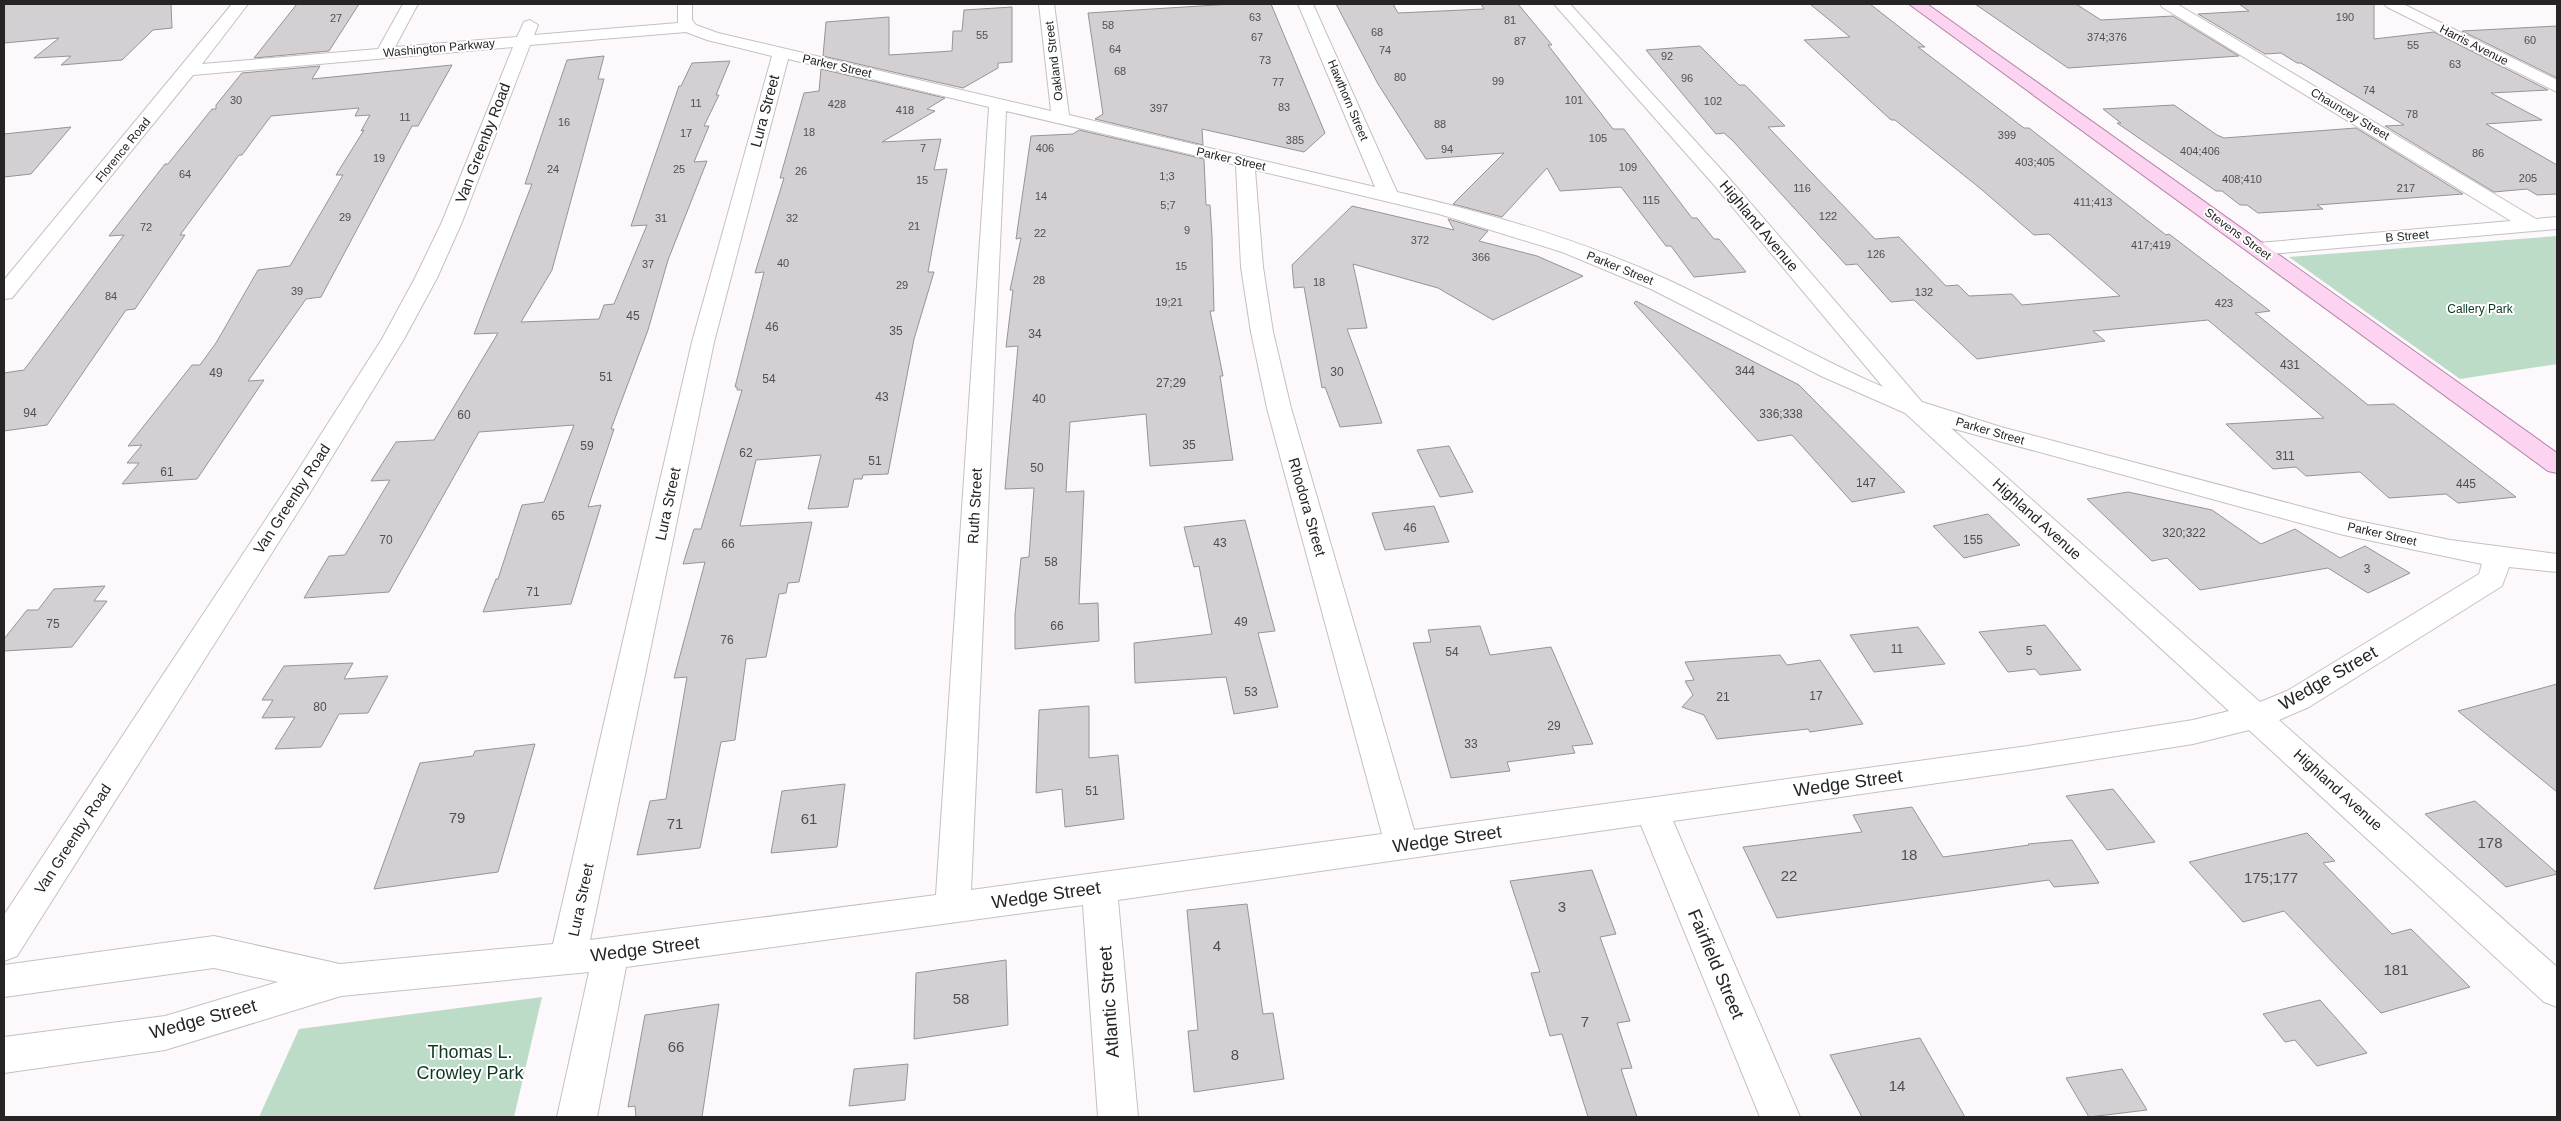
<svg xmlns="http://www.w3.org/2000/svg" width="2561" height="1121" viewBox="0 0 2561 1121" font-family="Helvetica,sans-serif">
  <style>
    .green { fill: #bcdcc8 }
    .building { fill: #d3cfd2; stroke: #989496 }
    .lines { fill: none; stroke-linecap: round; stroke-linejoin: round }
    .minor-casing { stroke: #c4c0c3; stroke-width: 2 }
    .major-casing { stroke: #b183a5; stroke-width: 2 }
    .minor { fill: #fff; fill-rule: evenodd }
    .major { fill: #fdd3f2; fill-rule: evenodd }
    .labels { text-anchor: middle; stroke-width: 4; stroke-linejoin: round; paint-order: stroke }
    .far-number-label { font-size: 11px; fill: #514f50 }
    .far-street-label { font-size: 12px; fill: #262425; stroke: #fff }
    .far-park-label { font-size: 12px; fill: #0d3823; stroke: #fff }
    .number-label { font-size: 12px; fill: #514f50 }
    .street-label { font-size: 15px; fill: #262425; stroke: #fff }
    .near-number-label { font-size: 15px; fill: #514f50 }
    .near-street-label { font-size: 18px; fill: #262425; stroke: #fff }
    .near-park-label { font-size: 18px; fill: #0d3823; stroke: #fff }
  </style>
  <rect width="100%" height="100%" fill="#fcf8fb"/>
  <g class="green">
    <path d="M2557,236V364L2460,379L2289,257Z"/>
    <path d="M542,997L514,1117H259L299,1029Z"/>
  </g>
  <g class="building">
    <path d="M4,4H171L172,28L153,30L122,60L61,65L71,56L34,58L59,38L4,43Z"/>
    <path d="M297,4H359L329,51L254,58Z"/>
    <path d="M1232,4H1271L1325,133L1304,152L1202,129L1203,145L1095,119L1103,114L1088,13Z"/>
    <path d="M1336,4H1393L1398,13L1484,9L1481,4H1518L1552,45H1548L1613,129H1624L1692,218H1697L1714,239H1719L1746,272L1694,277L1671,246H1666L1621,187L1560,191L1547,168L1502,217L1453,204L1504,153L1426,159L1378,84Z"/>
    <path d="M1810,4H1870L1925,47H1918L2024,128H2029L2166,235L2169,234L2270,311L2255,313L2368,405L2394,404L2516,497L2458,503L2446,494L2389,498L2360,472L2306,476L2296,467L2273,469L2226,424L2324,418L2208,320L2093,331L2105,341L1977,359L1914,300L1891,302L1857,264L1846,265L1733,141L1724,133L1716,134L1646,50L1700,46L1739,85H1745L1785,126L1768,127L1875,239L1899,237L1946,286L1958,285L1969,296L2012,294L2022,305L2120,296L2049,234L2034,235L1981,189L1895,120H1891L1804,40L1850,37Z"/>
    <path d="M1975,4H2076L2101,20L2173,16L2239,56L2068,68Z"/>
    <path d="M2239,4H2374V39L2434,32L2548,90L2491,93L2542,120L2486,124L2557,165V194L2537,195L2527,189L2494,192L2385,126L2404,125L2301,63H2297L2281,53L2265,54L2198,14L2249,11Z"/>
    <path d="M1012,7V62L998,63V68L963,88L823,56L826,22L889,17V55L952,51L953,31H962L964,10Z"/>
    <path d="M2557,26V78L2462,31Z"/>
    <path d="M604,56L598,79H604L552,270L521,322L599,319L604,305L614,304L647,225L631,226L679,86H681L692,63L730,61L716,95H719L704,126H709L694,162L707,161L668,260L648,330L611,429H614L588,507L601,505L571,604L483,612L496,579H498L522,505L544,502L574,425L479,432L389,592L304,598L329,556L345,555L390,480L371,481L396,442L434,440L498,333L474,334L532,184H525L567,60Z"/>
    <path d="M452,65L418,126H412L321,297L306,299L248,381L264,380L197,479L122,484L139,463H127L142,445L128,446L192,365H200L216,343L258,270L290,266L343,175H336L364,130L361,131L370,115L355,116L359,108L271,116L242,155H239L180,235H185L135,309L126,310L47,425L4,431V373L24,370L124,235L109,236L165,164H168L212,109H216V105L242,73L320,66L312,79Z"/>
    <path d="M821,69L945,98L927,109L935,111L882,142L941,139L934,170L947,169L928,272H934L914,339L888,474L863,475L862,479H854L848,507L808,509L821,455L756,460L740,526L812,522L799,582L788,583L786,593L779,594L766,657L746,659L735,740L721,742L700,848L637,855L650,801L666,799L687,677L674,678L705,562L683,564L694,529H701L742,390H737V387H735L764,272L755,273L784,178H780L804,93L819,91Z"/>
    <path d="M2174,105L2217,135L2224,138L2356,128L2463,194L2317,205L2323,209L2258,213L2247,205H2240L2222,191H2216L2117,123H2121L2103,109Z"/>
    <path d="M71,127L31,174L4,177V134Z"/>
    <path d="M1079,130L1204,159L1206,205H1210L1212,236L1214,311H1210L1223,376H1220L1233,460L1150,466L1146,414L1070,422L1066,492L1084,491L1079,604L1098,603L1099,641L1015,649V615L1021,558L1029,557L1034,488L1005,489L1018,346L1006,347L1013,290H1010L1021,238L1016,239L1031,136L1073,134Z"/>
    <path d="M1352,206L1454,230L1448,219L1488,231L1479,241L1537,256L1583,276L1493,320L1438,288L1353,264L1367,328L1347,329L1382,423L1340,427L1325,387L1322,388L1304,287L1294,288L1292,265Z"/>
    <path d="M1636,301L1799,385L1905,492L1852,502L1792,435L1758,441L1634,303Z"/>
    <path d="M1449,446L1473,492L1440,497L1417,450Z"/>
    <path d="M2128,492L2212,510L2261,544L2295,529L2340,558L2365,546L2410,573L2368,593L2328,568L2200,590L2167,558L2152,561L2087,499Z"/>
    <path d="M1434,506L1449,542L1385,550L1372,513Z"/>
    <path d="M1988,514L2020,545L1964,558L1933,526Z"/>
    <path d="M1245,520L1275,631L1258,633L1278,707L1234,714L1226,677L1135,683L1134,643L1212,634L1199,566L1194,567L1184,527Z"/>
    <path d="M105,586L94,601H107L72,647L4,651V639L27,610H38L54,589Z"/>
    <path d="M2045,625L2081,670L2040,675L2035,669L2008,672L1979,632Z"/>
    <path d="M1480,626L1490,655L1551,647L1593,744L1572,746L1575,753L1507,762L1510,771L1451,778L1413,643L1431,642L1428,630Z"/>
    <path d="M1918,627L1945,664L1874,672L1850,635Z"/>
    <path d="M1780,655L1787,665L1820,660L1863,724L1810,732L1808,729L1717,739L1704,715L1682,707L1693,695L1685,681L1694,680L1685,662Z"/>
    <path d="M353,663L344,679L388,676L368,713L339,714L321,747L275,749L295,717L262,718L273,700H262L284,666Z"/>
    <path d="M2557,684V792L2458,711Z"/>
    <path d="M1089,706V758L1118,755L1124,819L1065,827L1062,789L1036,793L1039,710Z"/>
    <path d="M535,744L498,872L374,889L420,763L473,756L475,751Z"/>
    <path d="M845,784L837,847L771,853L782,791Z"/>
    <path d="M2113,789L2155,842L2107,850L2066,796Z"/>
    <path d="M2475,801L2557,873V874L2506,887L2425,814Z"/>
    <path d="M1912,807L1943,857L2029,845L2028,844L2072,840L2099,883L2054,887L2049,880L1777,918L1743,847L1862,832L1853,815Z"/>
    <path d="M2307,833L2335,861L2323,863L2392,934L2411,929L2470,987L2381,1013L2284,911L2243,922L2189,862Z"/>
    <path d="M1592,870L1616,934L1600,937L1630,1021L1617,1023L1632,1068L1621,1069L1637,1117H1588L1562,1034L1550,1036L1531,973L1540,972L1510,881Z"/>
    <path d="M1247,904L1263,1014L1273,1013L1284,1079L1194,1092L1188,1031L1198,1030L1187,910Z"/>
    <path d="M1006,960L1008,1025L914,1039L916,973Z"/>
    <path d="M2320,1000L2367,1053L2317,1066L2295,1040L2285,1042L2263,1014Z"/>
    <path d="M719,1004L702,1117H636L635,1106L628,1107L645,1015Z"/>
    <path d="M1920,1038L1965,1117H1862L1830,1055Z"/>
    <path d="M908,1064L905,1100L849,1106L854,1069Z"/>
    <path d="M2122,1069L2147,1110L2089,1117L2066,1078Z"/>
  </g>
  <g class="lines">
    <g class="minor-casing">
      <g id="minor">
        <path d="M232,4H248L202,64L378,49L403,4H418L395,47L517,37L524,22L530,20L538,25L534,35L678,23V4H692V20L696,25L718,33L1051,111L1039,4H1054L1069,115L1375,187L1298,4H1313L1397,192C1489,213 1581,240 1666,279C1740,313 1809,355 1883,387L1714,185L1554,4H1570L1728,177L1922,402L2001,427L2344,518L2450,540L2557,554V572L2509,567L2502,586L2309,707L2279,720L2557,967V1007L2544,1002L2249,730L2193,744L2028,770L1673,821L1800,1117H1760L1641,825L1118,900L1138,1117H1098L1083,905L626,967L597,1117H557L589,972L341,996L165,1050L4,1073V1037L165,1016L278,982L214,968L4,997V965L214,936L340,964L553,944L692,342L772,56L707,40L686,32L530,45L462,222L437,278L404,339L311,491L17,956L4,961V915L286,489L382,339L415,278L442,222L513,47L193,75L12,298L4,299V280ZM788,59L989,107L936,895L590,940L714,342ZM1006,111L1236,165L1241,267L1251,332L1267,408L1382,834L971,890ZM1255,170L1439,214L1562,252L1651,289L1821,376L1905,413L2229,711L2193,720L2028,746L1414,830L1291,408L1273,332L1263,267ZM1951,428L2344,535L2482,564L2479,574L2287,691L2260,702Z"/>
        <path d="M2160,4H2177L2536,219L2557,217V229L2258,255L2251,253L2248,249L2251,245L2258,243L2511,221L2162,7Z"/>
        <path d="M2384,4H2403L2557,80V92L2387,7Z"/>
      </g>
    </g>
    <g class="major-casing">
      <path id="major" d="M1909,4H1927L2557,453V473L2548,471Z"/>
    </g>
    <use href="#minor" class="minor"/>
    <use href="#major" class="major"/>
  </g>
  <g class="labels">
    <g class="far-number-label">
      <text x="1255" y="21">63</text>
      <text x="2345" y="21">190</text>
      <text x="336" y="22">27</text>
      <text x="1510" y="24">81</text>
      <text x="1108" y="29">58</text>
      <text x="1377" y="36">68</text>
      <text x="982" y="39">55</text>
      <text x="1257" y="41">67</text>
      <text x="2107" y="41">374;376</text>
      <text x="2530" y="44">60</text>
      <text x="1520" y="45">87</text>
      <text x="2413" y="49">55</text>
      <text x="1115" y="53">64</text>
      <text x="1385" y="54">74</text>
      <text x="1667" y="60">92</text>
      <text x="1265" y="64">73</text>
      <text x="2455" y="68">63</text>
      <text x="1120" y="75">68</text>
      <text x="1400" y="81">80</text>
      <text x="1687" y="82">96</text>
      <text x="1498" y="85">99</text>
      <text x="1278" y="86">77</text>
      <text x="2369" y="94">74</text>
      <text x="236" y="104">30</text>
      <text x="1574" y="104">101</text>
      <text x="1713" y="105">102</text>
      <text x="696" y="107">11</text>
      <text x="837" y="108">428</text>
      <text x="1284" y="111">83</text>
      <text x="1159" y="112">397</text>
      <text x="905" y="114">418</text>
      <text x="2412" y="118">78</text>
      <text x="405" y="121">11</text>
      <text x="564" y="126">16</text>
      <text x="1440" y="128">88</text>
      <text x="809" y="136">18</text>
      <text x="686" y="137">17</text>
      <text x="2007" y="139">399</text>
      <text x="1598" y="142">105</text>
      <text x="1295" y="144">385</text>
      <text x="923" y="152">7</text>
      <text x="1045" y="152">406</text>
      <text x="1447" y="153">94</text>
      <text x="2200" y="155">404;406</text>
      <text x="2478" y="157">86</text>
      <text x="379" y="162">19</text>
      <text x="2035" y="166">403;405</text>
      <text x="1628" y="171">109</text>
      <text x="553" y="173">24</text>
      <text x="679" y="173">25</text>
      <text x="801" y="175">26</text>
      <text x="185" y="178">64</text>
      <text x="1167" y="180">1;3</text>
      <text x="2528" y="182">205</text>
      <text x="2242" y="183">408;410</text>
      <text x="922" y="184">15</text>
      <text x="1802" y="192">116</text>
      <text x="2406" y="192">217</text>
      <text x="1041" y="200">14</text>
      <text x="1651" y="204">115</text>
      <text x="2093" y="206">411;413</text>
      <text x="1168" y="209">5;7</text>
      <text x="1828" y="220">122</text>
      <text x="345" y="221">29</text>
      <text x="661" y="222">31</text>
      <text x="792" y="222">32</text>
      <text x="914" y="230">21</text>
      <text x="146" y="231">72</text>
      <text x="1187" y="234">9</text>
      <text x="1040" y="237">22</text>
      <text x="1420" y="244">372</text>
      <text x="2151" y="249">417;419</text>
      <text x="1876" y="258">126</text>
      <text x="1481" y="261">366</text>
      <text x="783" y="267">40</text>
      <text x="648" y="268">37</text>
      <text x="1181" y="270">15</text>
      <text x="1039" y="284">28</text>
      <text x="1319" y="286">18</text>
      <text x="902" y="289">29</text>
      <text x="297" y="295">39</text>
      <text x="1924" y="296">132</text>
      <text x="111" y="300">84</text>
      <text x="1169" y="306">19;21</text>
      <text x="2224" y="307">423</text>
    </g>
    <g class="far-street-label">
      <text transform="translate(2474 45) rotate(27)" y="4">Harris Avenue</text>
      <text transform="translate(439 48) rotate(-5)" y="4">Washington Parkway</text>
      <text transform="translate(1054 61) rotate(-97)" y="4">Oakland Street</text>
      <text transform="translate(837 66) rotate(13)" y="4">Parker Street</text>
      <text transform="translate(1348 100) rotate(67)" y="4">Hawthorn Street</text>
      <text transform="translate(2350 114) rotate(31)" y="4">Chauncey Street</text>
      <text transform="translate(123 150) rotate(-51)" y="4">Florence Road</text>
      <text transform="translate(1231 159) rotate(13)" y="4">Parker Street</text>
      <text transform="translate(2238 234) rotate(36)" y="4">Stevens Street</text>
      <text transform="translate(2407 236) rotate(-5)" y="4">B Street</text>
      <text transform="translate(1620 268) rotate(22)" y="4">Parker Street</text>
      <text transform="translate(1990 431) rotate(16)" y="4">Parker Street</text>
      <text transform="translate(2382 534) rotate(13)" y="4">Parker Street</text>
    </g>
    <g class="far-park-label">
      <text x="2480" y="313">Callery Park</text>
    </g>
    <g class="number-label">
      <text x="633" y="320">45</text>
      <text x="772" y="331">46</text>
      <text x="896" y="335">35</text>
      <text x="1035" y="338">34</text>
      <text x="2290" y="369">431</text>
      <text x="1745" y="375">344</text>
      <text x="1337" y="376">30</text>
      <text x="216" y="377">49</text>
      <text x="606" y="381">51</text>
      <text x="769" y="383">54</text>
      <text x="1171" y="387">27;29</text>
      <text x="882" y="401">43</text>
      <text x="1039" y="403">40</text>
      <text x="30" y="417">94</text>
      <text x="1781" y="418">336;338</text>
      <text x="464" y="419">60</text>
      <text x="1189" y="449">35</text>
      <text x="587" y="450">59</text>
      <text x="746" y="457">62</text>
      <text x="2285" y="460">311</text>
      <text x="875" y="465">51</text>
      <text x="1037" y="472">50</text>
      <text x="167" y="476">61</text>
      <text x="1866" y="487">147</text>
      <text x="2466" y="488">445</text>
      <text x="558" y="520">65</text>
      <text x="1410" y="532">46</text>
      <text x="2184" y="537">320;322</text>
      <text x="386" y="544">70</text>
      <text x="1973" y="544">155</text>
      <text x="1220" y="547">43</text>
      <text x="728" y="548">66</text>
      <text x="1051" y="566">58</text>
      <text x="2367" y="573">3</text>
      <text x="533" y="596">71</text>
      <text x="1241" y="626">49</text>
      <text x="53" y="628">75</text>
      <text x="1057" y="630">66</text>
      <text x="727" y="644">76</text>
      <text x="1897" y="653">11</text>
      <text x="2029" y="655">5</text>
      <text x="1452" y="656">54</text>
      <text x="1251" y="696">53</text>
      <text x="1816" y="700">17</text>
      <text x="1723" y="701">21</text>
      <text x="320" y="711">80</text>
      <text x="1554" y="730">29</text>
      <text x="1471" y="748">33</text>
      <text x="1092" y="795">51</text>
    </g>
    <g class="street-label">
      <text transform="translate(765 111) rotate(-75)" y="5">Lura Street</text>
      <text transform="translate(483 143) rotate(-69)" y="5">Van Greenby Road</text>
      <text transform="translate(1759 226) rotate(50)" y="5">Highland Avenue</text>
      <text transform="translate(292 499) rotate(-57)" y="5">Van Greenby Road</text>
      <text transform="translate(668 504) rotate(-78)" y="5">Lura Street</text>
      <text transform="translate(975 506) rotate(-87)" y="5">Ruth Street</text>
      <text transform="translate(1307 507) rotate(74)" y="5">Rhodora Street</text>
      <text transform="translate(2037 519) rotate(42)" y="5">Highland Avenue</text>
      <text transform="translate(2338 790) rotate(42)" y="5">Highland Avenue</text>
      <text transform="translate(73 839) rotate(-57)" y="5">Van Greenby Road</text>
      <text transform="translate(581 900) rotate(-78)" y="5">Lura Street</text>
    </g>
    <g class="near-number-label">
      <text x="457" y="823">79</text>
      <text x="809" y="824">61</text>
      <text x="675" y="829">71</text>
      <text x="2490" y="848">178</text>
      <text x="1909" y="860">18</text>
      <text x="1789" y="881">22</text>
      <text x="2271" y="883">175;177</text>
      <text x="1562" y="912">3</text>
      <text x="1217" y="951">4</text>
      <text x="2396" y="975">181</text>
      <text x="961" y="1004">58</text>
      <text x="1585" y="1027">7</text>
      <text x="676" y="1052">66</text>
      <text x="1235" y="1060">8</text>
      <text x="1897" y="1091">14</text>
    </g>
    <g class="near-street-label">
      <text transform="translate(2328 678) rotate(-30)" y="6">Wedge Street</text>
      <text transform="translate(1848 783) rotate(-8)" y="6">Wedge Street</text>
      <text transform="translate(1447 839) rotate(-8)" y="6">Wedge Street</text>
      <text transform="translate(1046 895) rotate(-8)" y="6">Wedge Street</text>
      <text transform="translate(645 949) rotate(-7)" y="6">Wedge Street</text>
      <text transform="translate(1716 964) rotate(67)" y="6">Fairfield Street</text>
      <text transform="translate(1109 1002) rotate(-94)" y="6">Atlantic Street</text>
      <text transform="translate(203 1019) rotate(-15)" y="6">Wedge Street</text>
    </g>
    <g class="near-park-label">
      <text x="470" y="1058">Thomas L.<tspan x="470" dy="21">Crowley Park</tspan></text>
    </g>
  </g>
  <rect width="2561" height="1121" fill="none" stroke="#262425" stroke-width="10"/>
</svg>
